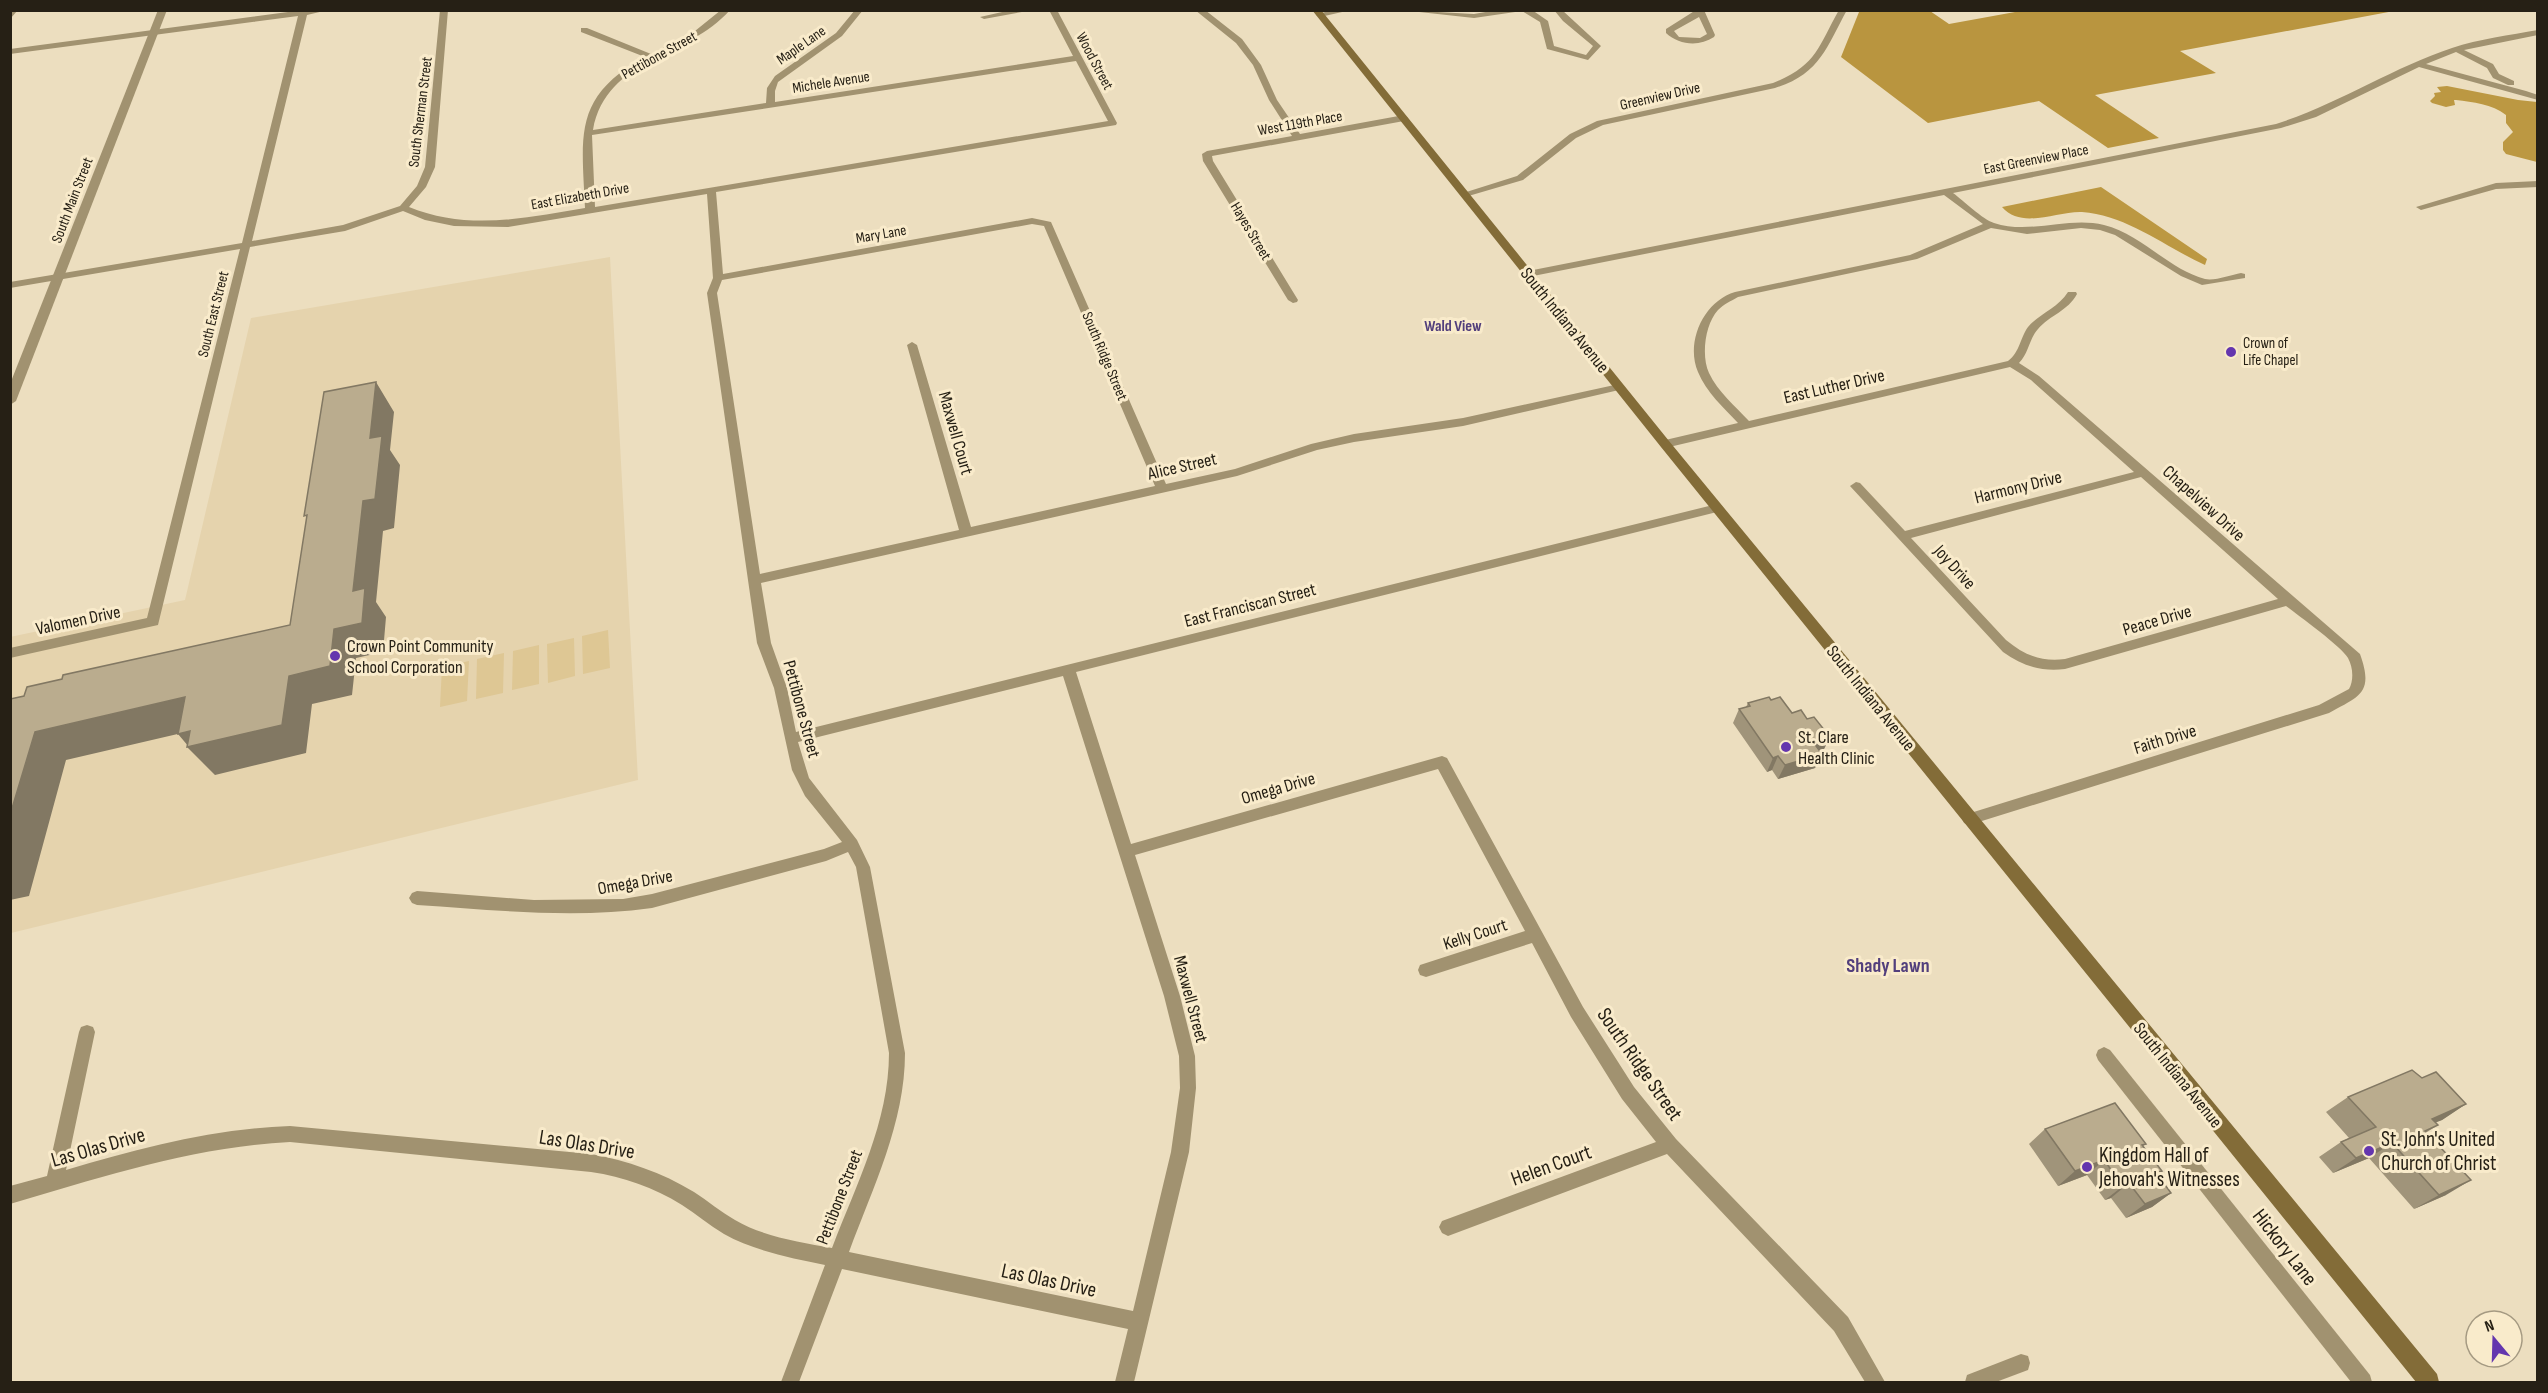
<svg xmlns="http://www.w3.org/2000/svg" width="2548" height="1393" viewBox="0 0 2548 1393" font-family="'Sofia Sans Condensed',sans-serif">
  <style>
    .built { fill: #e5d3ad }
    .green { fill: #dec794 }
    .forest { fill: #b9953f }
    .water { fill: #bc9842 }
    .lines { fill: none; stroke-linecap: round; stroke-linejoin: round }
    .minor { fill: #a19270; fill-rule: evenodd }
    .tertiary { fill: #a19270; fill-rule: evenodd }
    .secondary { fill: #836c38; fill-rule: evenodd }
    .wall { fill: #a0947a }
    .shaded-wall { fill: #827863 }
    .building { fill: #baac8e; stroke: #827863; stroke-width: 1.5 }
    .poi-dot { fill: #6436ae; stroke: #f9ebcb; stroke-width: 2 }
    .labels { text-anchor: middle; stroke-width: 6; stroke-linejoin: round; paint-order: stroke }
    .far-street-label { font-size: 15px; fill: #262015; stroke: #f9ebcb }
    .far-poi-label { font-size: 15px; fill: #262015; stroke: #f9ebcb; text-anchor: start }
    .far-neighbourhood-label { font-size: 16px; font-weight: bold; fill: #523f7c; stroke: #f9ebcb }
    .street-label { font-size: 18px; fill: #262015; stroke: #f9ebcb }
    .poi-label { font-size: 18px; fill: #262015; stroke: #f9ebcb; text-anchor: start }
    .neighbourhood-label { font-size: 20px; font-weight: bold; fill: #523f7c; stroke: #f9ebcb }
    .near-street-label { font-size: 21px; fill: #262015; stroke: #f9ebcb }
    .near-poi-label { font-size: 21px; fill: #262015; stroke: #f9ebcb; text-anchor: start }
  </style>
  <rect width="100%" height="100%" fill="#ecdebf"/>
  <path class="built" d="M610,257L638,780L11,933L10,637L185,600L251,318Z"/>
  <g class="green">
    <path d="M608,630L610,668L583,674L582,636Z"/>
    <path d="M574,638L575,676L548,683L547,644Z"/>
    <path d="M539,645V684L512,690L513,651Z"/>
    <path d="M504,653L503,693L476,699L477,659Z"/>
    <path d="M469,661L467,701L440,707L442,667Z"/>
  </g>
  <path class="forest" d="M2026,10H2394V11L2180,51L2216,73L2095,95L2159,138L2108,148L2039,101L1928,123L1841,57L1859,12L1863,11H1930L1949,24Z"/>
  <g class="water">
    <path d="M2447,86L2518,100L2537,102V162L2506,154L2503,150V142L2513,132L2506,123V115C2492,104 2473,102 2456,100H2454L2455,105L2446,107L2432,103L2430,101L2435,96L2434,93L2441,92L2437,87Z"/>
    <path d="M2101,187L2207,259L2205,265C2165,247 2127,215 2082,212C2056,211 2022,230 2002,207Z"/>
  </g>
  <g class="lines">
    <g class="minor">
      <path d="M10,10H18L10,19Z"/>
      <path d="M303,10H328L307,15L252,241L343,225L400,206L417,186L425,167L440,10H448L435,167L426,187L409,207C467,231 526,218 585,208C582,136 572,97 645,57L581,32V28H587L651,54L695,31L721,10H730C687,59 607,56 593,130L766,103L767,88L775,76L836,33L855,10H863L842,36L778,82L775,91V102L1073,56L1049,10H1057L1117,123L1116,125L716,192L723,274L1032,218L1051,222L1166,484L1235,469L1311,444L1354,434L1463,418L1619,384L1623,385L1624,387L1619,390L1463,426L1354,442L1317,450L1237,476L761,583L771,643L787,688L796,732L1717,504L1721,505L1723,508L1721,511L1717,512L1076,672L1131,844L1442,756L1447,758L1583,1007L1634,1087L1676,1139L1848,1317L1885,1382H1865L1834,1331L1667,1154L1448,1236L1442,1233L1439,1227L1442,1221L1656,1142L1622,1099L1571,1017L1532,943L1426,977L1420,975L1418,970L1420,965L1525,931L1438,769L1135,855L1180,996L1195,1056L1196,1088L1189,1152L1134,1382H1115L1128,1329L842,1269L799,1382H781L825,1265C792,1258 754,1251 724,1234C709,1225 696,1214 682,1205C653,1187 624,1177 591,1172L290,1142C193,1147 102,1177 10,1204V1186L47,1176L79,1032L81,1027L87,1025L93,1027L95,1032L66,1170C140,1148 212,1129 290,1126L591,1154C628,1161 661,1172 694,1192C708,1201 721,1212 735,1220C764,1237 800,1242 832,1248C856,1185 889,1122 889,1053L856,867L848,852L826,861L652,908C573,919 496,910 417,905L412,903L409,898L412,893L417,891L534,900L623,899L652,894L824,849L842,842L805,796L792,770L774,688L757,643L707,293L713,278L707,194L508,227L454,226L425,220L403,211L345,231L250,247L158,625L10,658V648L147,618L240,249L10,288V282L242,243L298,16L10,54V49ZM1076,61L1108,121L595,207L592,135ZM1032,224L1044,226L1155,486L971,527L917,345L912,342L907,345L959,530L760,574L717,293L722,280ZM1063,676L1164,996L1179,1056L1180,1088L1171,1152L1133,1311L849,1252C873,1187 905,1123 905,1053L870,867L857,840L809,778L798,742Z"/>
      <path d="M1011,10H1033L984,19L980,17Z"/>
      <path d="M1195,10H1205L1242,39L1261,65L1277,100L1300,134L1404,115L1408,118L1404,121L1212,156L1213,161L1298,300L1297,302L1293,303L1288,300L1203,161L1202,154L1207,151L1292,136L1269,100L1253,65L1236,43Z"/>
      <path d="M1331,10H1351L1320,17L1316,15Z"/>
      <path d="M1401,10L1474,14L1497,10H1532L1548,21L1554,46L1586,55L1593,46L1563,21L1554,10H1562L1601,46L1588,60L1547,49L1540,22L1522,11L1474,18Z"/>
      <path d="M1696,10H1704L1715,35L1714,37C1699,47 1679,45 1666,33V29ZM1699,17L1707,34L1700,38L1679,37L1674,31Z"/>
      <path d="M1839,10H1847C1826,48 1820,74 1775,88L1603,125L1576,138L1523,180L1465,197L1460,194L1517,176L1570,134L1597,121L1773,83C1817,65 1817,49 1839,10Z"/>
      <path d="M2538,30V35L2464,50L2493,64L2499,74L2514,81V85H2508L2493,78L2487,68L2456,52L2426,64L2526,91L2538,95V100L2419,67L2316,117L2281,128L1953,193C1964,201 1982,219 1994,223C2030,235 2068,216 2104,225C2141,234 2168,269 2205,279C2215,281 2231,275 2241,273L2245,274V278L2202,285L2181,276L2115,235L2100,230L2081,228L2027,234L1991,228L1917,259L1738,297C1731,301 1724,304 1718,310C1705,324 1701,356 1709,373C1718,392 1735,406 1749,421L2008,361C2020,352 2020,338 2028,327C2040,313 2058,308 2068,292H2076L2077,294C2068,311 2050,315 2038,329C2029,339 2029,353 2019,363L2039,376L2360,654C2374,693 2360,696 2329,713L1969,825L1964,823L1962,819L1964,815L2319,705L2349,689C2354,680 2353,667 2348,658C2341,646 2299,616 2286,606L2065,669C2042,672 2022,666 2003,652L1850,486L1856,482L1860,483L1905,531L2134,472L2031,380L2010,367L1665,448L1661,447V441L1738,423C1724,408 1706,392 1698,372C1685,342 1704,301 1735,292L1910,255L1983,224L1944,195L1528,277L1523,274L1528,271L2276,124C2338,104 2392,68 2452,48C2479,39 2510,35 2538,30ZM2141,477L2278,599L2065,659C2041,662 2024,655 2006,640L1911,538Z"/>
      <path d="M2538,181V187L2496,189L2421,210L2416,207L2496,183Z"/>
      <path d="M2104,1047L2110,1050L2370,1375L2372,1382H2351L2098,1060L2096,1055L2098,1050Z"/>
      <path d="M2021,1354L2028,1356L2030,1363L2028,1370L1996,1382H1965L1967,1375Z"/>
    </g>
    <path class="tertiary" d="M158,10H167L16,401L10,405V384Z"/>
    <path class="secondary" d="M1312,10H1321L1669,441L2437,1374L2439,1382H2416L1661,447Z"/>
  </g>
  <g class="wall">
    <path d="M1771,700L1792,713L1807,719L1830,737L1823,751L1821,752L1822,754L1815,768L1778,779L1772,770L1767,772L1733,723L1739,709L1746,707L1748,703Z"/>
    <path d="M2422,1078L2466,1104L2442,1120L2435,1122L2438,1125L2427,1132L2446,1195L2414,1209L2369,1158L2333,1173L2319,1157L2341,1142L2349,1138L2326,1112L2348,1097Z"/>
    <path d="M2045,1129L2146,1144L2143,1146L2157,1174L2171,1193L2152,1207L2126,1218L2111,1198L2105,1200L2087,1175L2058,1186L2029,1144Z"/>
  </g>
  <g class="shaded-wall">
    <path d="M376,382L394,412L390,450L400,465L394,528L383,531L376,602L386,617L383,652L356,658L352,695L312,704L306,753L215,775L187,747H189L178,734L289,676L334,629L353,591Z"/>
    <path d="M185,697L212,726L66,760L29,896L10,900V815L35,732Z"/>
    <path d="M1830,737L1823,751L1806,756L1813,742Z"/>
    <path d="M1822,754L1815,768L1778,779L1785,765Z"/>
    <path d="M1778,756L1772,770L1767,772L1773,758Z"/>
    <path d="M2466,1104L2442,1120L2408,1134L2432,1119Z"/>
    <path d="M2392,1143L2369,1158L2333,1173L2356,1158Z"/>
    <path d="M2104,1160L2087,1175L2058,1186L2075,1171Z"/>
    <path d="M2471,1180L2446,1195L2414,1209L2439,1195Z"/>
    <path d="M2129,1183L2111,1198L2105,1200L2123,1186Z"/>
    <path d="M2171,1193L2152,1207L2126,1218L2145,1204Z"/>
  </g>
  <g class="building">
    <path d="M376,382L370,438L382,436L375,499L363,501L353,591L365,588L362,623L334,629L330,666L289,676L282,725L187,747L190,731L178,734L185,697L35,732L10,815V699L24,696L27,687L62,679L63,675L290,625L307,515L304,516L324,392Z"/>
    <path d="M1769,697L1771,700L1780,697L1792,713L1801,710L1807,719L1814,717L1830,737L1813,742L1822,754L1785,765L1778,756L1773,758L1739,709L1750,706L1748,703Z"/>
    <path d="M2412,1070L2422,1078L2436,1072L2466,1104L2432,1119L2438,1125L2425,1131L2471,1180L2439,1195L2392,1143L2356,1158L2341,1142L2376,1127L2348,1097Z"/>
    <path d="M2115,1103L2146,1144L2142,1145L2162,1171L2156,1173L2171,1193L2145,1204L2129,1183L2123,1186L2104,1160L2075,1171L2045,1129Z"/>
  </g>
  <g class="poi-dot">
    <circle cx="2231" cy="352" r="6"/>
    <circle cx="335" cy="656" r="6"/>
    <circle cx="1786" cy="747" r="6"/>
    <circle cx="2369" cy="1151" r="6"/>
    <circle cx="2087" cy="1167" r="6"/>
  </g>
  <g class="labels">
    <g class="far-street-label">
      <text transform="translate(801 45) rotate(-35)" y="5">Maple Lane</text>
      <text transform="translate(659 55) rotate(-29)" y="5">Pettibone Street</text>
      <text transform="translate(1095 61) rotate(62)" y="5">Wood Street</text>
      <text transform="translate(831 82) rotate(-9)" y="5">Michele Avenue</text>
      <text transform="translate(1660 96) rotate(-13)" y="5">Greenview Drive</text>
      <text transform="translate(420 112) rotate(-83)" y="5">South Sherman Street</text>
      <text transform="translate(1300 123) rotate(-10)" y="5">West 119th Place</text>
      <text transform="translate(2036 159) rotate(-11)" y="5">East Greenview Place</text>
      <text transform="translate(580 196) rotate(-10)" y="5">East Elizabeth Drive</text>
      <text transform="translate(72 200) rotate(-69)" y="5">South Main Street</text>
      <text transform="translate(1251 231) rotate(59)" y="5">Hayes Street</text>
      <text transform="translate(881 234) rotate(-10)" y="5">Mary Lane</text>
      <text transform="translate(213 314) rotate(-76)" y="5">South East Street</text>
      <text transform="translate(1105 356) rotate(67)" y="5">South Ridge Street</text>
    </g>
    <g class="far-poi-label">
      <text x="2243" y="348">Crown of<tspan x="2243" dy="17">Life Chapel</tspan></text>
    </g>
    <g class="far-neighbourhood-label">
      <text x="1453" y="331">Wald View</text>
    </g>
    <g class="street-label">
      <text transform="translate(1565 320) rotate(51)" y="6">South Indiana Avenue</text>
      <text transform="translate(1834 386) rotate(-13)" y="6">East Luther Drive</text>
      <text transform="translate(956 433) rotate(74)" y="6">Maxwell Court</text>
      <text transform="translate(1182 466) rotate(-13)" y="6">Alice Street</text>
      <text transform="translate(2018 487) rotate(-14)" y="6">Harmony Drive</text>
      <text transform="translate(2204 503) rotate(42)" y="6">Chapelview Drive</text>
      <text transform="translate(1955 567) rotate(48)" y="6">Joy Drive</text>
      <text transform="translate(1250 605) rotate(-14)" y="6">East Franciscan Street</text>
      <text transform="translate(78 620) rotate(-12)" y="6">Valomen Drive</text>
      <text transform="translate(2157 620) rotate(-16)" y="6">Peace Drive</text>
      <text transform="translate(1871 698) rotate(51)" y="6">South Indiana Avenue</text>
      <text transform="translate(802 709) rotate(75)" y="6">Pettibone Street</text>
      <text transform="translate(2165 739) rotate(-17)" y="6">Faith Drive</text>
      <text transform="translate(1278 788) rotate(-16)" y="6">Omega Drive</text>
      <text transform="translate(635 882) rotate(-10)" y="6">Omega Drive</text>
      <text transform="translate(1475 934) rotate(-18)" y="6">Kelly Court</text>
      <text transform="translate(1191 999) rotate(75)" y="6">Maxwell Street</text>
      <text transform="translate(2178 1075) rotate(51)" y="6">South Indiana Avenue</text>
      <text transform="translate(839 1197) rotate(-69)" y="6">Pettibone Street</text>
    </g>
    <g class="poi-label">
      <text x="347" y="652">Crown Point Community<tspan x="347" dy="21">School Corporation</tspan></text>
      <text x="1798" y="743">St. Clare<tspan x="1798" dy="21">Health Clinic</tspan></text>
    </g>
    <g class="neighbourhood-label">
      <text x="1888" y="972">Shady Lawn</text>
    </g>
    <g class="near-street-label">
      <text transform="translate(1640 1064) rotate(55)" y="7">South Ridge Street</text>
      <text transform="translate(587 1144) rotate(9)" y="7">Las Olas Drive</text>
      <text transform="translate(98 1147) rotate(-16)" y="7">Las Olas Drive</text>
      <text transform="translate(1551 1165) rotate(-20)" y="7">Helen Court</text>
      <text transform="translate(2285 1247) rotate(52)" y="7">Hickory Lane</text>
      <text transform="translate(1049 1280) rotate(12)" y="7">Las Olas Drive</text>
    </g>
    <g class="near-poi-label">
      <text x="2381" y="1146">St. John's United<tspan x="2381" dy="24">Church of Christ</tspan></text>
      <text x="2099" y="1162">Kingdom Hall of<tspan x="2099" dy="24">Jehovah's Witnesses</tspan></text>
    </g>
  </g>
  <rect width="2548" height="1393" fill="none" stroke="#262015" stroke-width="24"/>
  <g transform="translate(2494 1339) rotate(341)"><circle r="28" fill="#f9ebcb" stroke="#a59a82" stroke-width="1.5"/>
  <path d="M0-4.5L10 22L0 15L-10 22Z" fill="#6436ae"/>
  <text y="-9" font-size="16" font-weight="bold" text-anchor="middle" fill="#262015">N</text>
  </g>
</svg>
